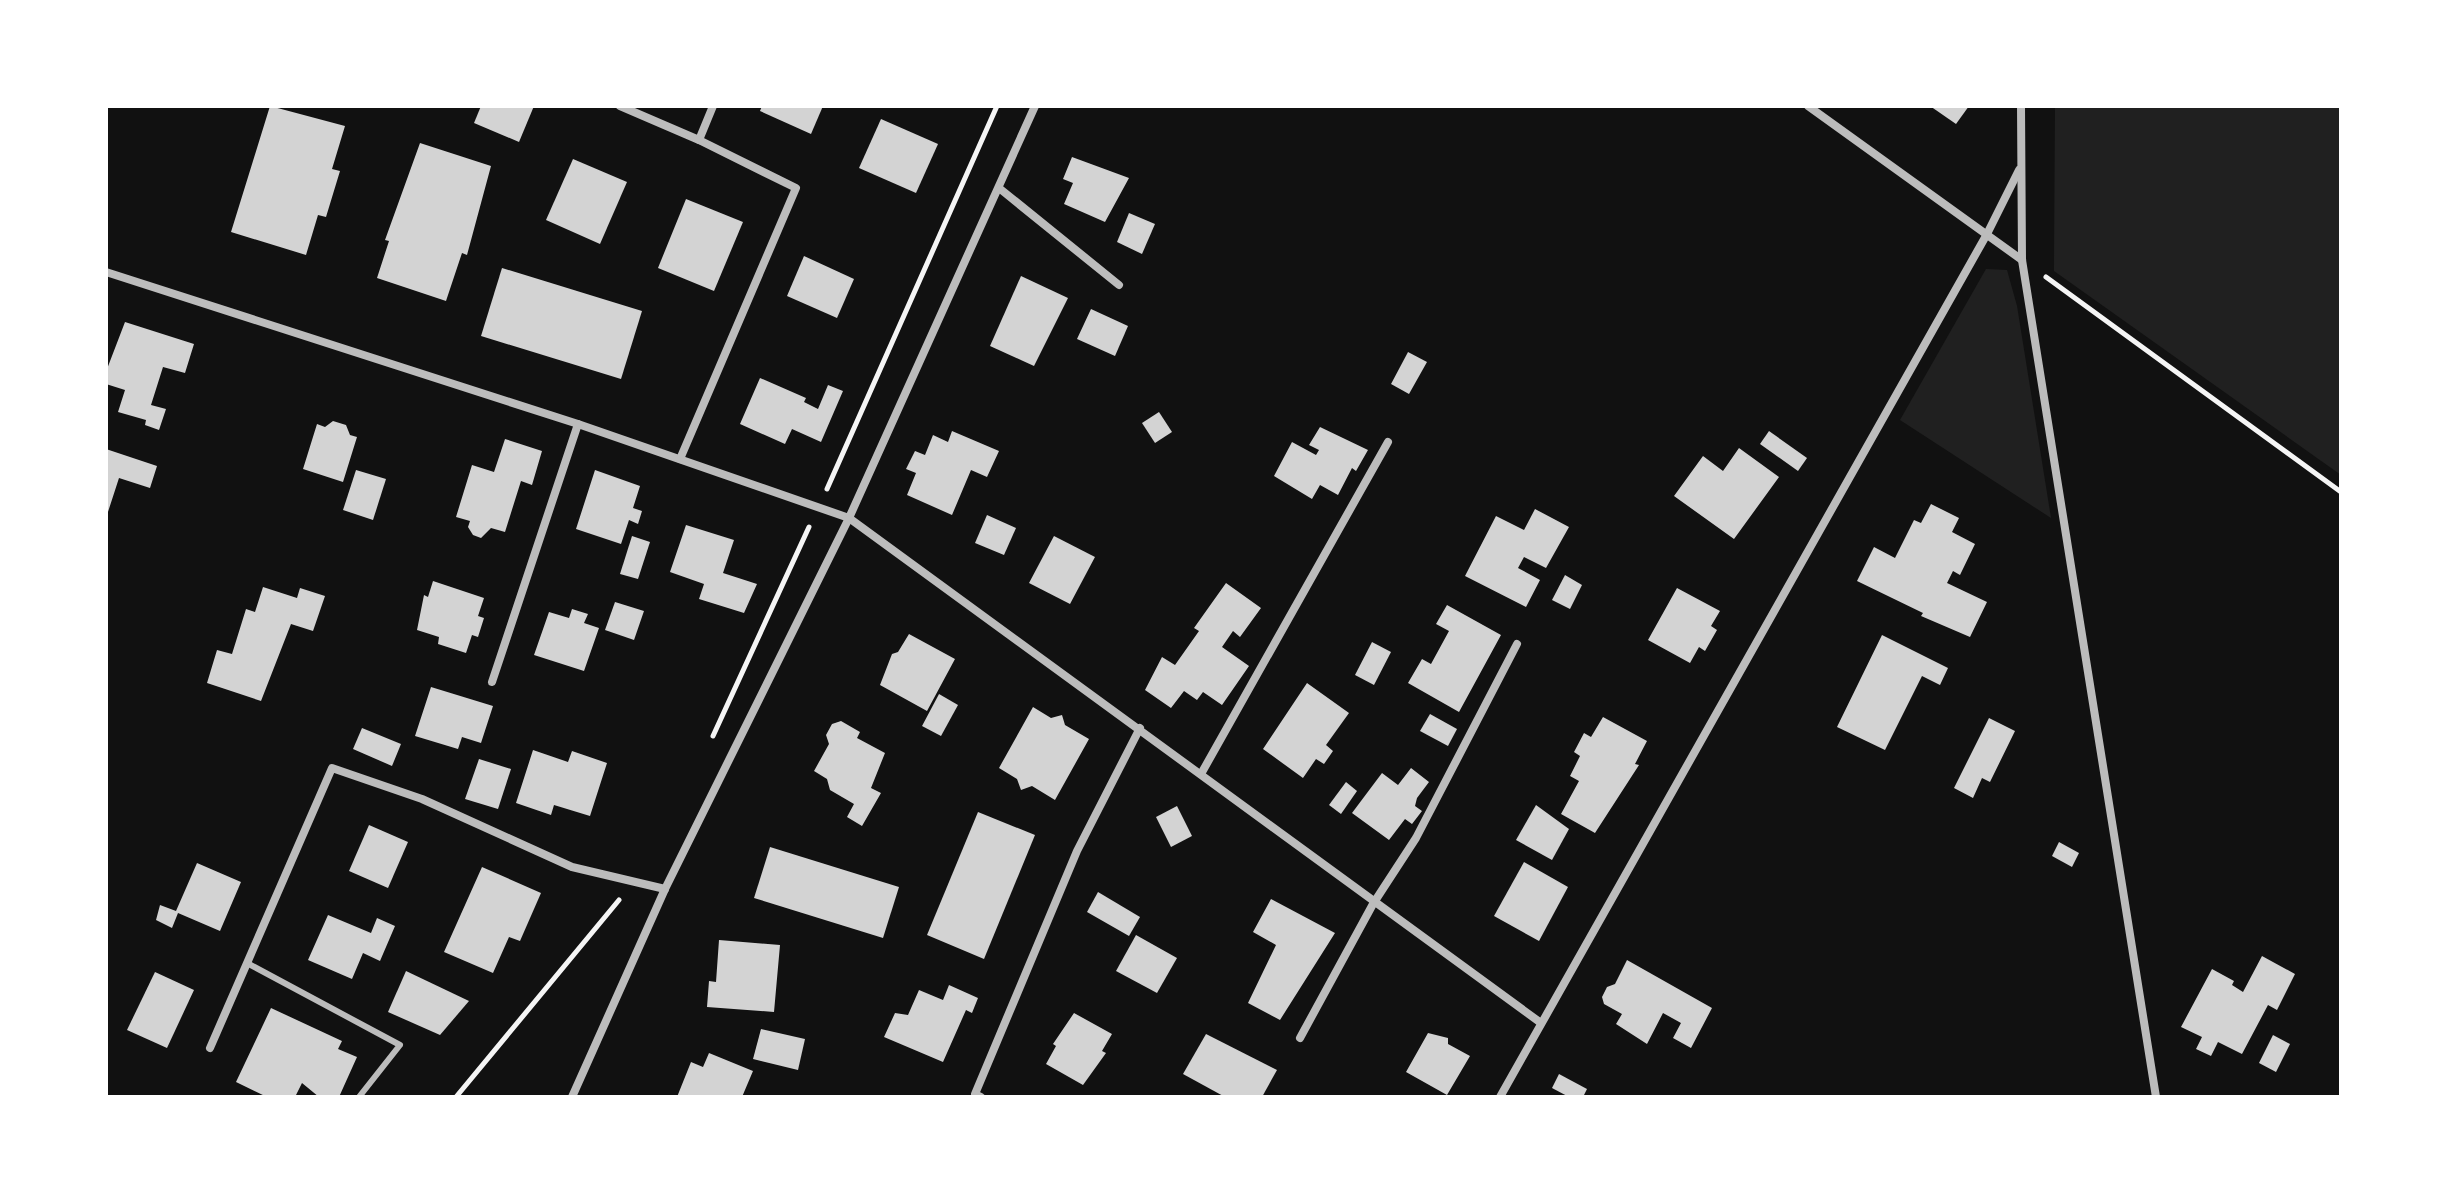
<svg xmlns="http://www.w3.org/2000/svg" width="2447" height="1203" viewBox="0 0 2447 1203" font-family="'IBM Plex Sans',sans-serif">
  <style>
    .green { fill: #202020 }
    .building { fill: #d3d3d3 }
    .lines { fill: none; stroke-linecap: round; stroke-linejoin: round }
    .path { stroke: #f5f5f5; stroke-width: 5 }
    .service { stroke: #bcbcbc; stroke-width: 6 }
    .minor { stroke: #bcbcbc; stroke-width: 8 }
  </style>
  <rect width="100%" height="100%" fill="#111"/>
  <g class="green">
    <path d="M2055,106H2341V475L2054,271Z"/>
    <path d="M1986,269L2007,270L2017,306L2051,518L1900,420Z"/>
  </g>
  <g class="building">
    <path d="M270,106L345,126L332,169L340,171L326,217L318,215L306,255L231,232Z"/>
    <path d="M481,106H534L519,142L474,123Z"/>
    <path d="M762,106H823L811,134L760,111Z"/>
    <path d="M1930,106H1969L1956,124Z"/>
    <path d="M881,119L938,144L916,193L859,168Z"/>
    <path d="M420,143L491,166L467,255L462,253L446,301L377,278L389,241L385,240Z"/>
    <path d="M1072,157L1129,178L1105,222L1064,204L1073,183L1063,179Z"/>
    <path d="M573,159L627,182L600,244L546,220Z"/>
    <path d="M686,199L743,222L714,291L658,268Z"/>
    <path d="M1129,213L1155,224L1142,254L1117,242Z"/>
    <path d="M804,256L854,279L837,318L787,296Z"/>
    <path d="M502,268L642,311L621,379L481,336Z"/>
    <path d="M1021,276L1068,298L1034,366L990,346Z"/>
    <path d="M1091,309L1128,326L1115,356L1077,339Z"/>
    <path d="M125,322L194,344L185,373L163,367L151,405L166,409L159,430L145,425L146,420L118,412L125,390L106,384L107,369Z"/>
    <path d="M1408,352L1427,362L1409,394L1391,384Z"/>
    <path d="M760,378L806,398L804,402L818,409L828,385L843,391L821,442L792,429L785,444L740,424Z"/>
    <path d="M1159,412L1172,432L1155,443L1142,423Z"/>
    <path d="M333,421L346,425L350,435L357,437L343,482L303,469L317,424L325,427Z"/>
    <path d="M1320,427L1368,450L1356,471L1352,468L1338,495L1320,485L1312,499L1274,476L1292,442L1316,455L1319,450L1309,445Z"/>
    <path d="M952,431L999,451L987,477L971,470L952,515L907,495L916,473L906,469L915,451L925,455L933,435L948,442Z"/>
    <path d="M1769,431L1807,458L1798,471L1760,444Z"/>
    <path d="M505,439L542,451L532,485L521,481L505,532L491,528L481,538L473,535L468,527L470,521L456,517L472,465L494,472Z"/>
    <path d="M1739,448L1779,477L1734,539L1674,496L1703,456L1723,471Z"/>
    <path d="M106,449L157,466L150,488L119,478L107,515Z"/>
    <path d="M356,470L386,479L373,520L343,510Z"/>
    <path d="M595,470L640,486L633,508L642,511L638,524L629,520L621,544L576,529Z"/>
    <path d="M1931,504L1959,518L1952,532L1975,544L1960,575L1953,571L1947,583L1987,602L1970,637L1921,616L1923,613L1857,581L1874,547L1895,558L1914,520L1921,523Z"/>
    <path d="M1535,509L1569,527L1546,568L1524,557L1518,568L1540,580L1526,607L1465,576L1496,516L1524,530Z"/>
    <path d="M987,515L1016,528L1004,555L975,543Z"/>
    <path d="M686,525L734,540L723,573L757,584L744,613L699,599L704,584L670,572Z"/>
    <path d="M632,536L650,542L638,579L620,574Z"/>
    <path d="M1054,536L1095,557L1070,604L1029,583Z"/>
    <path d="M1565,575L1582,585L1570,609L1552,600Z"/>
    <path d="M433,581L484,598L478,616L484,618L478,637L472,635L466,653L438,644L439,637L417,630L424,595L428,597Z"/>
    <path d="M1226,583L1261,608L1240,637L1233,631L1222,647L1249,666L1222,705L1203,692L1197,700L1184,691L1171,708L1145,690L1162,657L1175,665L1199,631L1194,628Z"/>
    <path d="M263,587L297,598L300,588L325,596L313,631L291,624L261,701L207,683L217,650L232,654L246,609L255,612Z"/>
    <path d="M1677,588L1720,611L1711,626L1717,630L1705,651L1699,647L1690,663L1648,640Z"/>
    <path d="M615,602L644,611L634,640L605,630Z"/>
    <path d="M1447,605L1501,635L1459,712L1408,683L1422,659L1431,664L1449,631L1436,624Z"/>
    <path d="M572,609L588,614L584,623L599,628L584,671L534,655L549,612L569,618Z"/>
    <path d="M909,634L955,659L927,711L880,685L892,654L898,652Z"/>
    <path d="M1882,635L1948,668L1940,685L1922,676L1885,750L1837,727Z"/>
    <path d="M1372,642L1391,652L1374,685L1355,675Z"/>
    <path d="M1307,683L1349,713L1326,745L1333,751L1324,764L1316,759L1303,778L1263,749Z"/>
    <path d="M431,687L493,706L481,743L462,737L458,749L415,736Z"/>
    <path d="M939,694L958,705L941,736L922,726Z"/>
    <path d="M1033,707L1051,718L1062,715L1065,725L1089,739L1055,800L1032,786L1021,790L1017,779L999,768Z"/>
    <path d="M1430,714L1457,729L1448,746L1420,731Z"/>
    <path d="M1603,717L1647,741L1635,764L1639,765L1595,833L1561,814L1579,781L1570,776L1580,756L1574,752L1584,733L1591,737Z"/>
    <path d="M1989,718L2015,731L1990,782L1982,778L1973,798L1954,788Z"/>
    <path d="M841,721L860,732L857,738L885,753L871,788L881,793L862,826L847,817L854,804L830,790L827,779L814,771L829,744L826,735L832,724Z"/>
    <path d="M362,728L401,744L392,766L353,749Z"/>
    <path d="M533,750L568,762L572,751L607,763L590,816L554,805L551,815L516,803Z"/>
    <path d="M479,759L511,769L498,809L465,799Z"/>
    <path d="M1411,768L1429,782L1417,798L1415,806L1422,811L1412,824L1405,819L1389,840L1352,813L1382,773L1398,785Z"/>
    <path d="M1346,782L1357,791L1341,814L1329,805Z"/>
    <path d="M1536,805L1569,829L1552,860L1516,840Z"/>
    <path d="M1177,806L1192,836L1171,847L1156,817Z"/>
    <path d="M978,812L1035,835L984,959L927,935Z"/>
    <path d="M369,825L408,842L388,888L349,871Z"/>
    <path d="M2059,842L2079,853L2072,867L2052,856Z"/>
    <path d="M770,847L899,887L883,938L754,898Z"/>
    <path d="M1524,862L1568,887L1539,941L1494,916Z"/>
    <path d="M197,863L241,882L220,931L178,913L172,928L156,920L160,905L176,911Z"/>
    <path d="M482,867L541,893L520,941L509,937L493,973L444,952Z"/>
    <path d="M1098,892L1140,917L1129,936L1087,912Z"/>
    <path d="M1271,899L1335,933L1280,1020L1248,1003L1276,945L1253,932Z"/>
    <path d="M328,915L371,933L377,918L395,926L380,961L363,953L352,979L308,960Z"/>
    <path d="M1136,935L1177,958L1157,993L1116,971Z"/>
    <path d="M719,940L780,945L774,1012L707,1007L709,981L716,982Z"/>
    <path d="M2262,956L2295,974L2277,1010L2268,1005L2242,1054L2218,1042L2211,1056L2196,1049L2202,1037L2181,1027L2212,969L2234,981L2232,985L2243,992Z"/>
    <path d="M1627,960L1712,1008L1691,1048L1673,1038L1681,1023L1663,1013L1647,1044L1616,1024L1622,1014L1604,1004L1602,997L1607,987L1615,984Z"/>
    <path d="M406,971L469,1001L440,1035L388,1012Z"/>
    <path d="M155,972L194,990L167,1048L127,1030Z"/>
    <path d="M949,985L978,998L972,1013L966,1010L943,1062L884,1037L895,1013L908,1015L919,990L943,1000Z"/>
    <path d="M271,1008L342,1041L338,1049L357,1057L339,1097H319L302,1083L295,1097H267L236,1082Z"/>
    <path d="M1074,1013L1112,1034L1102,1051L1106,1053L1083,1085L1046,1064L1056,1046L1053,1044Z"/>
    <path d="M761,1029L805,1039L798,1070L753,1059Z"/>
    <path d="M1428,1033L1448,1038V1044L1470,1056L1447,1095L1406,1072Z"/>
    <path d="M1206,1034L1277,1070L1262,1097H1225L1183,1074Z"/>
    <path d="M2273,1035L2290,1044L2276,1072L2259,1063Z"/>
    <path d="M709,1053L753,1071L742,1097H677L691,1062L703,1067Z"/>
    <path d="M1559,1074L1587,1089L1583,1097H1569L1552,1088Z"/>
  </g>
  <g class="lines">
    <g class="path">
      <path d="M2046,277L2341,492"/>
      <path d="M827,489L997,106"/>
      <path d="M713,736L809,527"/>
      <path d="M456,1097L619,900"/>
    </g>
    <path class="service" d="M247,963L400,1045L359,1097"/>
    <g class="minor">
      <path d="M620,106L699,140"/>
      <path d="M1808,106L2022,260"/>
      <path d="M2021,106L2022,260L2156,1097"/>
      <path d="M999,188L1119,285"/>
      <path d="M106,272L578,424L849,518L1541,1023"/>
      <path d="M680,459L796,188L699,140L713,106"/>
      <path d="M492,682L578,424"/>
      <path d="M1201,774L1388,442"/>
      <path d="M1300,1038L1373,904L1416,838L1517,644"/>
      <path d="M210,1048L332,768L422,799L572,867L665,889"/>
      <path d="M572,1097L665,889L849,518L1035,106"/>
      <path d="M981,1097L975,1094L1077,851L1140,728"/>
      <path d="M1500,1097L1987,234L2019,170"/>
    </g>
  </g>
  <rect width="2447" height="1203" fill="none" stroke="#ffffff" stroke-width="216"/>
</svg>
